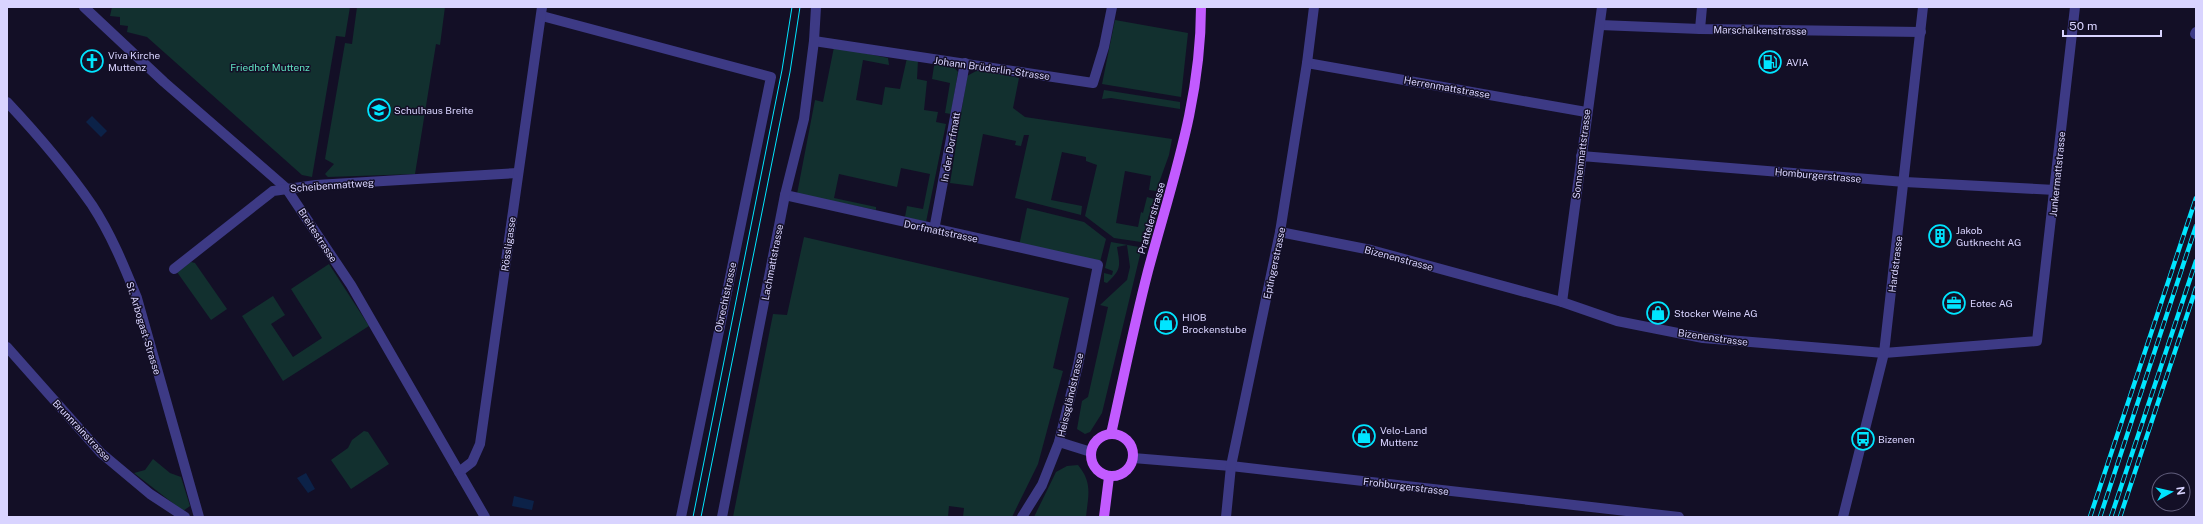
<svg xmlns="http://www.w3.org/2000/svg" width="2203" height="524" viewBox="0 0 2203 524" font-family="'Public Sans',sans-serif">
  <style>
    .green { fill: #12302f }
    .water { fill: #0c2248 }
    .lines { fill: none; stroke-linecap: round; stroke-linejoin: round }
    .minor { stroke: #3d3a85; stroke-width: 10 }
    .major { stroke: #c25bff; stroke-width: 10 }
    .tram { stroke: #00e5ff; stroke-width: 1 }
    .rail-casing { stroke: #00e5ff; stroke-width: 4.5 }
    .rail { stroke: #130f26; stroke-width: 3; stroke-dasharray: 9; stroke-linecap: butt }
    .labels { text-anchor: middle; stroke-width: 3; stroke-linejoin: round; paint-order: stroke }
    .street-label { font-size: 10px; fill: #d9d4ff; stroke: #130f26 }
    .poi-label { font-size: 10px; fill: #d9d4ff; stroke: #130f26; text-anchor: start }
    .park-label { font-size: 10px; fill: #5fe0c0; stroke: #130f26 }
  </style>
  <rect width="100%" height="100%" fill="#130f26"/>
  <g class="green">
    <path d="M112,7H350L345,37L336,36L312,177L302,175L147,37L127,32L128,26L120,25V17L110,16Z"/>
    <path d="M357,7H445L440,45L436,44L415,174L328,177L325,174L334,164L325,159L345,43L352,44Z"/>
    <path d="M1115,20L1188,33L1181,97L1102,84Z"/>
    <path d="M834,47L888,58L889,65L863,60L856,100L882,105L885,87L900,89L907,58L918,60L917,79L927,81L924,110L938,112L936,122L946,124L926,222L905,217L907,206L923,209L930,174L901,168L897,187L839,174L834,198L876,207V210L797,194L815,100L823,102Z"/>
    <path d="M936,63L951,64L958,72L951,114L945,113L950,83L932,79L934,66Z"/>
    <path d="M978,70L1019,78L1013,108L1025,117L1172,139L1169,155L1156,191L1149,190L1151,176L1125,171L1116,223L1138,227L1141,212L1143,213L1147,197L1154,199L1141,242L1114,238L1085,216L1097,165L1086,161V157L1062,152L1051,200L1082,206L1081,215L1015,198L1029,135H1024L1021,146L1015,145L1016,141L983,134L973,186L950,183L967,76Z"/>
    <path d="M1104,90L1180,102V109L1111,98L1102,99Z"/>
    <path d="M1027,208L1084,222L1106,239L1100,262L1019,246Z"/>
    <path d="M804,237L1069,298L1053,368L1063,371L1038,464L1012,517H963L964,508L949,506L948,517H733L773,314L787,315Z"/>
    <path d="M1111,242L1139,247L1141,251L1102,413L1090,432L1085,434L1077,429L1082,401L1088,397L1108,307L1100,305L1127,280L1130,267L1127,245L1117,247C1120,266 1122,269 1107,283L1104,282V273L1112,275L1113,271L1105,268Z"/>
    <path d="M191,262L195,263L227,309L211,320L177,272Z"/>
    <path d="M329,264L369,326L283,381L242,316L273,296L285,315L271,324L293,357L322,338L291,289Z"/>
    <path d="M364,431L368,432L389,464L351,489L331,460L348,448L352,440Z"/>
    <path d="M153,459L170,473L181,477L190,506L183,511L134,473L145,470Z"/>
    <path d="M1078,465C1093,483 1088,496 1086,517H1034L1056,472L1067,466Z"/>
  </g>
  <g class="water">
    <path d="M92,116L107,131L101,137L86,122Z"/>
    <path d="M306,473L315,489L308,493L297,478Z"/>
    <path d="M514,496L534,501L532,510L512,506Z"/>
  </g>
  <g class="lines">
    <g class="minor">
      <path d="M84,7L164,82L286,188L351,285L485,517"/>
      <path d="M542,16L771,77L681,517"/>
      <path d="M1600,25L1700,29L1921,32"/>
      <path d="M1700,29L1702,7"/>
      <path d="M2195,34L2196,32"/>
      <path d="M814,41L1093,83L1104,47L1112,7"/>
      <path d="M1307,63L1586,112"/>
      <path d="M7,102C37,134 67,169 92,205C111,234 124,266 137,298L199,517"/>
      <path d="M1581,156L1905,182L2055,190"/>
      <path d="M785,195L1098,265L1078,365L1059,442L1042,485L1022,517"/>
      <path d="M934,230L965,63"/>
      <path d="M1280,232L1371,250L1562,302L1617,321L1703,338L1884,353L2037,341L2075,7"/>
      <path d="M174,269L273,191L316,185L518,173"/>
      <path d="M1562,302L1602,7"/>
      <path d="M7,347L101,453L150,494L185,517"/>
      <path d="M1059,442L1091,452"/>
      <path d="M1133,458L1231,466L1679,517"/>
      <path d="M459,472L472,462L480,444L542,7"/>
      <path d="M722,517L785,195L804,119L814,41L816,7"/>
      <path d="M1226,517L1231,466L1280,232L1307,63L1314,7"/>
      <path d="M1843,517L1884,353L1923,7"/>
    </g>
    <g class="major">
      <circle cx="1112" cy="455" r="21"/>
      <path d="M1111,434C1123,380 1134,325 1148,271C1172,181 1201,102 1201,7"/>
      <path d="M1104,517L1109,477"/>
    </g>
    <g class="tram">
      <path d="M693,517L782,70L792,7"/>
      <path d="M701,517L790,72L800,7"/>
    </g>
    <g class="rail-casing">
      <g id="rail">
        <path d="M2090,517L2196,198"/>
        <path d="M2100,517L2196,226"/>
        <path d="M2111,517L2196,261"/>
        <path d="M2120,517L2196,288"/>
      </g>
    </g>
    <use href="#rail" class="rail"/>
  </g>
  <defs>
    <g id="church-ring" transform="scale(1.15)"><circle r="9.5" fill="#130f26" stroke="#00e5ff" stroke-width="1.5"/><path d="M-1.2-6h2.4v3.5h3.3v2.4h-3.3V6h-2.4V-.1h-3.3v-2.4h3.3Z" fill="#00e5ff"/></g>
    <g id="fuel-ring" transform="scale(1.15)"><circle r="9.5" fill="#130f26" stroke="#00e5ff" stroke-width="1.5"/><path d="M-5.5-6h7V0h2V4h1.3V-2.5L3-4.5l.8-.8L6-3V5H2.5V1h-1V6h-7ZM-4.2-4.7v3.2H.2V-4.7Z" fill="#00e5ff"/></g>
    <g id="school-ring" transform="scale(1.15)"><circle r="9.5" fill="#130f26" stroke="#00e5ff" stroke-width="1.5"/><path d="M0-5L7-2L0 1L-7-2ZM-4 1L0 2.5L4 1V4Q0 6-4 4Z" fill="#00e5ff"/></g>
    <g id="building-ring" transform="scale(1.15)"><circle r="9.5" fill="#130f26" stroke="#00e5ff" stroke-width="1.5"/><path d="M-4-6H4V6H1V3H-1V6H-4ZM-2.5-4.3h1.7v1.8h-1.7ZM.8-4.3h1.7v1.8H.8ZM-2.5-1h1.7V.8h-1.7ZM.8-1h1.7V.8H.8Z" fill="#00e5ff"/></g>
    <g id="office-ring" transform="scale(1.15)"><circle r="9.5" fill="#130f26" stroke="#00e5ff" stroke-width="1.5"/><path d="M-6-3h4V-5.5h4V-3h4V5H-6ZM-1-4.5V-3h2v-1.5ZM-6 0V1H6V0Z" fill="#00e5ff"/></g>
    <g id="shop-ring" transform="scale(1.15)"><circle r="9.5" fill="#130f26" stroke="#00e5ff" stroke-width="1.5"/><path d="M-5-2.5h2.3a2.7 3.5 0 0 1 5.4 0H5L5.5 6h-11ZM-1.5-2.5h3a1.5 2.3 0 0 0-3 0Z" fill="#00e5ff"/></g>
    <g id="bus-ring" transform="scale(1.15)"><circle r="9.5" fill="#130f26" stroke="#00e5ff" stroke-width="1.5"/><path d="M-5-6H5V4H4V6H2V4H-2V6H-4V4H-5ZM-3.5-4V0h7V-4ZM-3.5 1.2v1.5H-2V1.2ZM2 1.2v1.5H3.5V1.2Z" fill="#00e5ff"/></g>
  </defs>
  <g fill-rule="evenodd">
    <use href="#church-ring" x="92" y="61"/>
    <use href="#fuel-ring" x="1770" y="62"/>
    <use href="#school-ring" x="379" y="110"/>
    <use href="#building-ring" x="1940" y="236"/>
    <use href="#office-ring" x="1954" y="303"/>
    <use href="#shop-ring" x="1658" y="313"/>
    <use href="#shop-ring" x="1166" y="323"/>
    <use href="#shop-ring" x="1364" y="436"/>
    <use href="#bus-ring" x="1863" y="439"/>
  </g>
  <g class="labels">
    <g class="street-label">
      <text transform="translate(1760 30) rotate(1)" y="4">Marschalkenstrasse</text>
      <text transform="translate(992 68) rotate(8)" y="4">Johann Brüderlin-Strasse</text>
      <text transform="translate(1447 87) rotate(10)" y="4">Herrenmattstrasse</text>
      <text transform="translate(950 147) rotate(-80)" y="4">In der Dorfmatt</text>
      <text transform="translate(1581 154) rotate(-83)" y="4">Sonnenmattstrasse</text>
      <text transform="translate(2057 174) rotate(-84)" y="4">Junkermattstrasse</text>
      <text transform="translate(1818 175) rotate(5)" y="4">Homburgerstrasse</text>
      <text transform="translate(332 185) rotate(-4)" y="4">Scheibenmattweg</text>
      <text transform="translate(1151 218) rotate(-74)" y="4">Prattelerstrasse</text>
      <text transform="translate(941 231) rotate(12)" y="4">Dorfmattstrasse</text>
      <text transform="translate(318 235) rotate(57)" y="4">Breitestrasse</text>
      <text transform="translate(508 244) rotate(-82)" y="4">Rössligasse</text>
      <text transform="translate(1399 258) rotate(15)" y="4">Bizenenstrasse</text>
      <text transform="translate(772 262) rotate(-79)" y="4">Lachmattstrasse</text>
      <text transform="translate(1274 263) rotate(-78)" y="4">Eptingerstrasse</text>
      <text transform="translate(1895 264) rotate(-83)" y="4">Hardstrasse</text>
      <text transform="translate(725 297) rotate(-78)" y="4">Obrechtstrasse</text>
      <text transform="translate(144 328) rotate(73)" y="4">St. Arbogast-Strasse</text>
      <text transform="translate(1713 337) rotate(8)" y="4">Bizenenstrasse</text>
      <text transform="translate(1070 395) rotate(-77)" y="4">Heissgländstrasse</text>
      <text transform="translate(82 430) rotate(47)" y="4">Brunnrainstrasse</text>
      <text transform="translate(1406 486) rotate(7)" y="4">Frohburgerstrasse</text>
    </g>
    <g class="poi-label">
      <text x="108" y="59">Viva Kirche<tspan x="108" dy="12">Muttenz</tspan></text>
      <text x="1786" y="66">AVIA</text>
      <text x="394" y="114">Schulhaus Breite</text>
      <text x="1956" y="234">Jakob<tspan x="1956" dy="12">Gutknecht AG</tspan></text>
      <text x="1970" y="307">Eotec AG</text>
      <text x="1674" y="317">Stocker Weine AG</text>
      <text x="1182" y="321">HIOB<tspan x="1182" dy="12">Brockenstube</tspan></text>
      <text x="1380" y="434">Velo-Land<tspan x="1380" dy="12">Muttenz</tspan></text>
      <text x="1878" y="443">Bizenen</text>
    </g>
    <g class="park-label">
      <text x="270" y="71">Friedhof Muttenz</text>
    </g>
  </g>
  <rect width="2203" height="524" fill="none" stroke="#d9d4ff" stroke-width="16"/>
  <g transform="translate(2171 492) rotate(82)"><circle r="19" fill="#130f26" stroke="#625e7d"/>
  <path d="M0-3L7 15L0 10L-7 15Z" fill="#00e5ff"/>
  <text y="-6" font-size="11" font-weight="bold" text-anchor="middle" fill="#d9d4ff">N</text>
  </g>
  <path d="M2063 30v6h98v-6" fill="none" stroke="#d9d4ff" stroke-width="2"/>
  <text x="2069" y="30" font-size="12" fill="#d9d4ff" stroke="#130f26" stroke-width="3" paint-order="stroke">50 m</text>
</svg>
